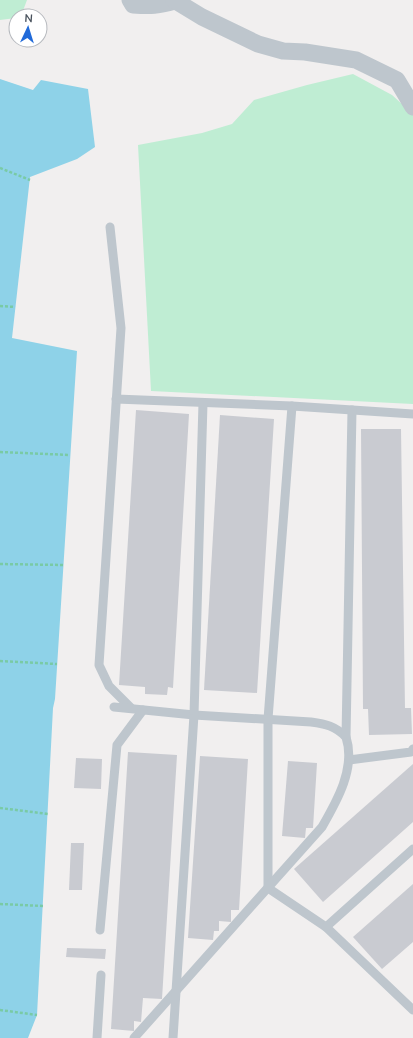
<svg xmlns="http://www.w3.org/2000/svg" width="413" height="1038" viewBox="0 0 413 1038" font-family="Mulish,sans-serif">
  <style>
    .green { fill: #bfedd3 }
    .water { fill: #8ed2e8 }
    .building { fill: #c9cbd1 }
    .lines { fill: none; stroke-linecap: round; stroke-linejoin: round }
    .path { stroke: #79caa5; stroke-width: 2.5; stroke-dasharray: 3 2; stroke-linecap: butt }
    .service { stroke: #bec6cd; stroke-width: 9 }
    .minor { stroke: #bec6cd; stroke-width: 17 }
  </style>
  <rect width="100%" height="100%" fill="#f1efef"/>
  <g class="green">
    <path d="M0,0H27L21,16H16V18L0,20Z"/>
    <path d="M353,74L392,95L413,114V404L151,391L138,145L202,133L232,124L254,100L307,85Z"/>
  </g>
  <path class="water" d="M0,79L33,90L41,80L88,89L95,147L77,159L30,177L12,338L77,351L55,699L53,708L37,1015L28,1038H0Z"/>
  <g class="building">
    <path d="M136,410L189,414L173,688L168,687L167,695L145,694V687L119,685Z"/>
    <path d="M220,415L274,419L257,693L204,690Z"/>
    <path d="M361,429H401L405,708H411L412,734L369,735L368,709H363Z"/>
    <path d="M128,752L177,755L162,999L143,998L141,1022L134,1021V1031L111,1029Z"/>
    <path d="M200,756L248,759L239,910H231V922L219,921V931H214L213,940L188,938Z"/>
    <path d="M76,758L102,759L101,789L74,788Z"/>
    <path d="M288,761L317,763L313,828H306L305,838L282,836Z"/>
    <path d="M413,764V822L323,902L294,869Z"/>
    <path d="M71,843H84L82,890H69Z"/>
    <path d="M413,884V942L382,969L353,937Z"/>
    <path d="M67,948L106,949L105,959L66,957Z"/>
  </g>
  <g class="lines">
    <g class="path">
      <path d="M0,168L30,180"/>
      <path d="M0,306L15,307"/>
      <path d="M0,452L70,455"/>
      <path d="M0,564L63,565"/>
      <path d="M0,661L57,664"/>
      <path d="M0,808L48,814"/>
      <path d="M0,904L43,906"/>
      <path d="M0,1010L37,1015"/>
    </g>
    <g class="service">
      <path d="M110,227L121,328L99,665L109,686L131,708"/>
      <path d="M116,399L292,406L413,414"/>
      <path d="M292,406L268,719V888L326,927L413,1010"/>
      <path d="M114,707L194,715L311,722C326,724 335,726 346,737"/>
      <path d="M349,760L411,752L413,749"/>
      <path d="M326,927L413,849"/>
      <path d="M100,930L117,745L143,710"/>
      <path d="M97,1038L101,975"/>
      <path d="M134,1038L322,827C337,801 356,768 346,737L352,410"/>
      <path d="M173,1038L194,715L203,403"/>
    </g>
    <g class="minor">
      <path d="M130,0L133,5C150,6 159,6 175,1"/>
      <path d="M174,0L202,17L258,44L283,51L305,52L356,60L397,80L413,107"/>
    </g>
  </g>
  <g transform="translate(28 28) rotate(4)"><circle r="19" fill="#ffffff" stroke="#b6b9be"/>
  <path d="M0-3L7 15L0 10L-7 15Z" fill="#216ad9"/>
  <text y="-6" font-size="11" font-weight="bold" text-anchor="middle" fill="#48515c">N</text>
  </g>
</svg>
